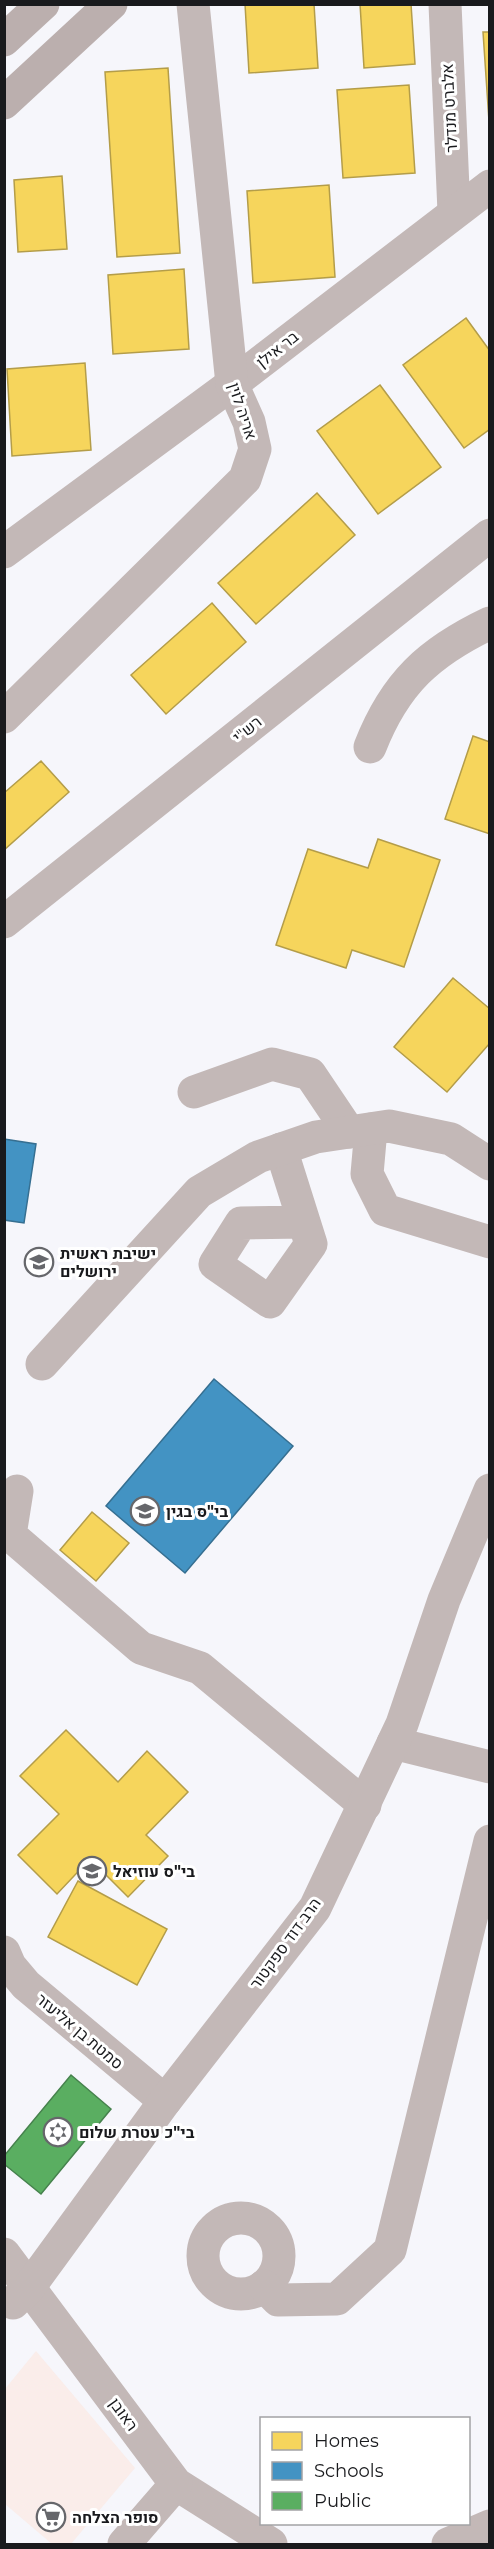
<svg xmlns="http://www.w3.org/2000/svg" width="494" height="2549" viewBox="0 0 494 2549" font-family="Montserrat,Heebo,sans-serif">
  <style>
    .commercial { fill: #faedea }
    .homes { fill: #f6d55c; stroke: #b49d49; stroke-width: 1.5 }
    .schools { fill: #4393c3; stroke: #366f91; stroke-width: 1.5 }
    .public { fill: #5aae61; stroke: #46824d; stroke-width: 1.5 }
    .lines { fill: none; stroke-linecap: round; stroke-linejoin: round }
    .minor { stroke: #c3b8b7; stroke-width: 33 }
    .major { stroke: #bbafae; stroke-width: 33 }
    .labels { text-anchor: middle; stroke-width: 6; stroke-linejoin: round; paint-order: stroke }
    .street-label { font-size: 16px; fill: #191a1d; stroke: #fff }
    .poi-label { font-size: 16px; font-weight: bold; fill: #191a1d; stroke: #fff; text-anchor: start }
  </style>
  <rect width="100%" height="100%" fill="#f6f6fb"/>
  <path class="commercial" d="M36,2351L135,2468L71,2544H52L5,2504V2389Z"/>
  <g class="homes">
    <path d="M245,4H314L318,68L249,73Z"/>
    <path d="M360,4H411L415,64L364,68Z"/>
    <path d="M483,32H490V121H489Z"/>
    <path d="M168,68L180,253L117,257L105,72Z"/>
    <path d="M409,85L415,173L343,178L337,90Z"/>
    <path d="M62,176L67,249L18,252L14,180Z"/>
    <path d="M329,185L335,277L253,283L247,191Z"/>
    <path d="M184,269L189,349L113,354L108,275Z"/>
    <path d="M466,318L490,351V429L464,448L403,365Z"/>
    <path d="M85,363L91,450L12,456L7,369Z"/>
    <path d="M380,385L441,467L378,514L317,431Z"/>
    <path d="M317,493L355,535L256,624L218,583Z"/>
    <path d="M212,603L246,642L166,714L131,675Z"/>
    <path d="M473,736L490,742V834L445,819Z"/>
    <path d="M41,761L69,792L4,850V793Z"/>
    <path d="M378,839L440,860L404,967L352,950L346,968L276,945L308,849L368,868Z"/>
    <path d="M453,978L490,1009V1043L447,1092L394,1047Z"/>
    <path d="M92,1512L129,1543L96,1581L60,1550Z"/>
    <path d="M66,1730L118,1782L147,1751L188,1792L146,1835L168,1856L128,1897L90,1859L57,1894L18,1855L59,1814L20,1776Z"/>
    <path d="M78,1881L167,1929L137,1985L48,1937Z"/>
  </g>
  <g class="schools">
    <path d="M4,1139L36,1144L24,1223L4,1220Z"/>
    <path d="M214,1379L293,1446L185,1573L106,1506Z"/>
  </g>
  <path class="public" d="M71,2075L111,2109L41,2194L4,2164V2156Z"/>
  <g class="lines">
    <g class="minor">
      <path d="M445,4L454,212"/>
      <path d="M4,552L232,384L490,186"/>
      <path d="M4,717L245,479L255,449L249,422L232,384L193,4"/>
      <path d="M370,747C395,683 429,652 490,623"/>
      <path d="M4,922L490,535"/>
      <path d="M194,1092L272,1064L310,1074L349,1132"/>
      <path d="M371,1129L367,1174L385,1210L490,1242"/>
      <path d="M281,1149L311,1244L270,1302L215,1264L241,1223L304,1222"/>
      <path d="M42,1364L199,1192L258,1157L316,1137L389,1126L451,1139L490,1164"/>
      <path d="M17,1491L10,1535L141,1648L200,1668L365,1805"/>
      <path d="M393,1743L490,1767"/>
      <path d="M4,1952L10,1966L26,1985L165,2101"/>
      <circle cx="241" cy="2256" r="38"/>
      <path d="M4,2254L176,2484L271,2544"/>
      <path d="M264,2286L278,2300L337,2299L390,2250L490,1841"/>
      <path d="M13,2303L30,2286L165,2101L315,1908L402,1724L444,1600L490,1490"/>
      <path d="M124,2544L176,2484"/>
      <path d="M448,2544L490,2526"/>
    </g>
    <g class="major">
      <path d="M4,40L43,4"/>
      <path d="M4,103L111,4"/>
    </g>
  </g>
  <defs>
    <g id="school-ring" transform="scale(1.5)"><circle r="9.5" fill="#fff" stroke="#66676b" stroke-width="1.5"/><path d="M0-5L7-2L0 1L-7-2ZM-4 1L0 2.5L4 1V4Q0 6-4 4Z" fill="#66676b"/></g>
    <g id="synagogue-ring" transform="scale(1.5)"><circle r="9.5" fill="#fff" stroke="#66676b" stroke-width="1.5"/><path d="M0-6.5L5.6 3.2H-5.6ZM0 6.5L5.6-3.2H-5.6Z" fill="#66676b"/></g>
    <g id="supermarket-ring" transform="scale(1.5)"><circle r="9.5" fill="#fff" stroke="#66676b" stroke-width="1.5"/><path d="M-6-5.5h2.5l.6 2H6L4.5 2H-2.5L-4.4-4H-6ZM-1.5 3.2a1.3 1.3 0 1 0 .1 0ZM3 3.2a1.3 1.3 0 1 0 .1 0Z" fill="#66676b"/></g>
  </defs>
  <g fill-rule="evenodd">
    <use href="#school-ring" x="39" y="1262"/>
    <use href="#school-ring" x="145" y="1511"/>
    <use href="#school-ring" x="92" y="1871"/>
    <use href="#synagogue-ring" x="58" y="2132"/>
    <use href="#supermarket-ring" x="51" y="2517"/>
  </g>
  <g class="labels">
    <g class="street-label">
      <text transform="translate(449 108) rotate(-93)" y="6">אלברט מנדלר</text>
      <text transform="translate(277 349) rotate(-38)" y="6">בר אילן</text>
      <text transform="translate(243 411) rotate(72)" y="6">אריה לוין</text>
      <text transform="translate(247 729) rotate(-39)" y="6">רש"י</text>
      <text transform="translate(285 1943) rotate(-54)" y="6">הרב דוד ספקטור</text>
      <text transform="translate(80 2031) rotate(40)" y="6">סמטת בן אליעזר</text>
      <text transform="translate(124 2414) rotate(54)" y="6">ראובן</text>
    </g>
    <g class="poi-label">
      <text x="60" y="1259">ישיבת ראשית<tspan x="60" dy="18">ירושלים</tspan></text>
      <text x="166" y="1517">בי"ס בגין</text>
      <text x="113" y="1877">בי"ס עוזיאל</text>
      <text x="79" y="2138">בי"כ עטרת שלום</text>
      <text x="72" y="2523">סופר הצלחה</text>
    </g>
  </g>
  <rect width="494" height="2549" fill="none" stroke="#191a1d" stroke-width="12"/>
  <rect x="260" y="2417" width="210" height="108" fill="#ffffff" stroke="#a3a3a5" stroke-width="1.5"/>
  <rect x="272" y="2432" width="30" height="18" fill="#f6d55c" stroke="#a3a3a5" stroke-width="1.5"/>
  <text x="314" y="2447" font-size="18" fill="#191a1d">Homes</text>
  <rect x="272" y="2462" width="30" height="18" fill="#4393c3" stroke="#a3a3a5" stroke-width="1.5"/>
  <text x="314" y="2477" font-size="18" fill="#191a1d">Schools</text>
  <rect x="272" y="2492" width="30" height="18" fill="#5aae61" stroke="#a3a3a5" stroke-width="1.5"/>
  <text x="314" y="2507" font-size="18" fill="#191a1d">Public</text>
</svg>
